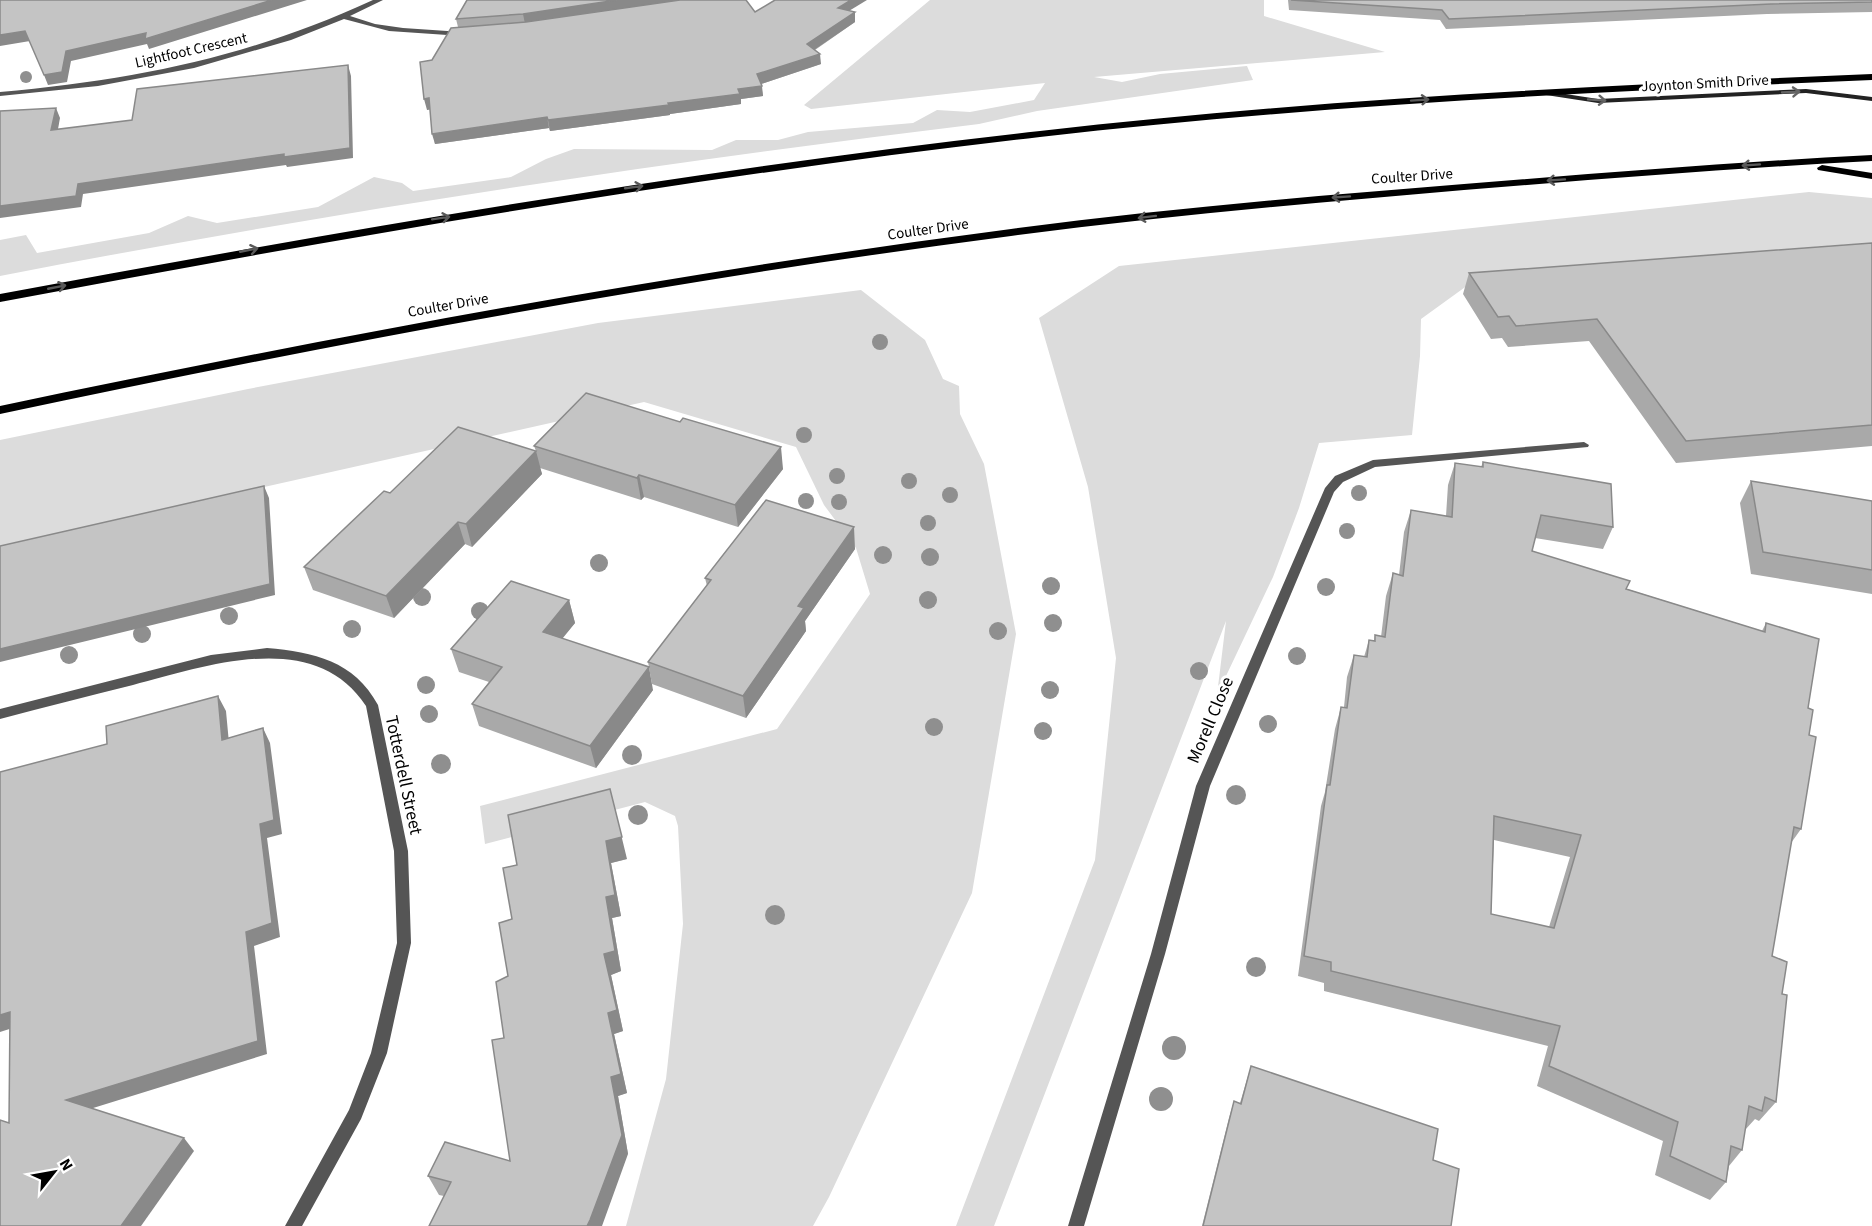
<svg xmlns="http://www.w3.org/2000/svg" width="1872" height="1226" viewBox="0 0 1872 1226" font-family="'Source Sans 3',sans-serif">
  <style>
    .green { fill: #dcdcdc }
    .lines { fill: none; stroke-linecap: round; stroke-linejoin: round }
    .minor { fill: #555; fill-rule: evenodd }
    .secondary { fill: #222; fill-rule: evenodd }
    .primary { fill: #000; fill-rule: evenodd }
    .tree { fill: #8f8f8f }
    .wall { fill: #a9a9a9; fill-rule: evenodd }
    .shaded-wall { fill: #898989 }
    .building { fill: #c4c4c4; stroke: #898989; stroke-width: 1.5; fill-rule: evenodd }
    .oneway { stroke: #646464 }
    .oneway2 { stroke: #595959 }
    .labels { text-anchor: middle; stroke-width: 6; stroke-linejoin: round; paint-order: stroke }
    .far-street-label { font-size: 15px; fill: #000; stroke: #fff }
    .street-label { font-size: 18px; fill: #000; stroke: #fff }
  </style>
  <rect width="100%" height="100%" fill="#fff"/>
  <g class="green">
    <path d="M930,0H1264V16L1385,52L1094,77L1122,82L1160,74L1247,66L1253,80L1037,111L979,124C651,164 324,213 0,276V240L26,235L37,253L149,233L188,216L217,223L318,207L374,177L402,183L413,191L511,177L546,159L574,149L712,150L736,140H778L808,132L913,123L937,110L970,112L1034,100L1045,83L811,109L804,105Z"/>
    <path d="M1809,192L1872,198V251L1854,244L1486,272L1421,319L1420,356L1412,435L1319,443L1299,508L1273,577L1217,695L1226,621L994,1226H956L1095,860L1116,658L1088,487L1039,318L1119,266Z"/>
    <path d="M861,290L925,340L943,379L959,386L960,414L984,464L1016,634L972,893L829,1197L813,1226H626L666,1079L683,924L678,826L675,816L645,802L485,844L480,806L777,729L870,594L856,548L824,505L796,447L644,402L0,546V440L248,389L598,323Z"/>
  </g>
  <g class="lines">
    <g class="minor">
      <path d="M373,0H383L350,16L375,24L403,28L462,32L466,34L462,36L389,31L344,19L291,40L194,68L98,86L0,96V92C135,80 249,57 373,0Z"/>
      <path d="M1584,442L1589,445L1588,447L1375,467L1343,482L1334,492L1210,786L1165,954L1084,1226H1068L1151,954L1196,786L1325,488L1335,476L1373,460Z"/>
      <path d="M267,648C314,652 354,661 378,705L408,851L411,943L387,1053L361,1119L302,1226H285L349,1110L371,1053L397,943L394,851L366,706C315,627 206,666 133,685C89,696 44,707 0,719V709L211,655Z"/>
    </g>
    <path class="secondary" d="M1806,89L1872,97V101L1806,93L1598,103L1546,95L1542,93L1546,91L1598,99Z"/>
    <g class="primary">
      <path d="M1872,74V80C1594,92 1316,105 1040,137C691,177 345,237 0,302V294C345,230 691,170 1040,131C1316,99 1594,86 1872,74Z"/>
      <path d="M1872,155V161C1736,168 1600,179 1464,190C1313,203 1161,216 1011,236C671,280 335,343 0,414V406C335,336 671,273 1011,229C1161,209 1313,196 1464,184C1600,173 1736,162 1872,155Z"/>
      <path d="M1822,165L1872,173V179L1818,170L1817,168Z"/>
    </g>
  </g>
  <g class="tree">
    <circle cx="26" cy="77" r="6"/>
    <circle cx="880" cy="342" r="8"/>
    <circle cx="804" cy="435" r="8"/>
    <circle cx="837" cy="476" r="8"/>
    <circle cx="909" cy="481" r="8"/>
    <circle cx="1359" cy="493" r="8"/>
    <circle cx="950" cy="495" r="8"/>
    <circle cx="806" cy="501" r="8"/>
    <circle cx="839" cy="502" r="8"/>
    <circle cx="928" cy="523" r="8"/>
    <circle cx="1347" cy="531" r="8"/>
    <circle cx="883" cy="555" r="9"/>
    <circle cx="930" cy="557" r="9"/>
    <circle cx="599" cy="563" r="9"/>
    <circle cx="1051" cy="586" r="9"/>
    <circle cx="1326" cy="587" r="9"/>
    <circle cx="422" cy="597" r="9"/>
    <circle cx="928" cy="600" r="9"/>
    <circle cx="480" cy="611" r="9"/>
    <circle cx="229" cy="616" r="9"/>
    <circle cx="1053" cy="623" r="9"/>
    <circle cx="352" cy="629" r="9"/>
    <circle cx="998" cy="631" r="9"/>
    <circle cx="142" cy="634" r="9"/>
    <circle cx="69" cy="655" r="9"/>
    <circle cx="1297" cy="656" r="9"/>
    <circle cx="1199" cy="671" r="9"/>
    <circle cx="426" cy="685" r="9"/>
    <circle cx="1050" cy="690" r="9"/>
    <circle cx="429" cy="714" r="9"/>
    <circle cx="1268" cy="724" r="9"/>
    <circle cx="934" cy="727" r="9"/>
    <circle cx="1043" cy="731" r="9"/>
    <circle cx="632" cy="755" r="10"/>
    <circle cx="441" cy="764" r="10"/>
    <circle cx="1236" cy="795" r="10"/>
    <circle cx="638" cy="815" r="10"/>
    <circle cx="775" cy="915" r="10"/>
    <circle cx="1256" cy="967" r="10"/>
    <circle cx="1174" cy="1048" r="12"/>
    <circle cx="1161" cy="1099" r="12"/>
  </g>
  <g class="wall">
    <path d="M467,0L755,12L849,11L855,22L815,50L821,64L761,84L763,96L741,99V104L670,114V115L550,131L549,128L435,144L430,109L427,110L432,60L458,27L456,19Z"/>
    <path d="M1288,0H1872V12L1767,14L1446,29L1440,20L1289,10Z"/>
    <path d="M1872,243V446L1676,463L1589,341L1508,347L1502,338L1491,339L1463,294L1469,273Z"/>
    <path d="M534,446L783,469L738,527L644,497L641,500L540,468L542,474L472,547L465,544L394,618L313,590L304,567L390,493L536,451Z"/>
    <path d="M1483,462L1613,527L1603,549L1535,538L1532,551L1627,589L1762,631L1766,623L1808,708L1809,735L1801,829L1791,843L1772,956L1782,994L1776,1102L1759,1121L1755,1119L1745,1130L1742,1150L1729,1166L1726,1182L1710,1200L1655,1175L1663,1141L1537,1086L1548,1046L1324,991V983L1298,976L1321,806L1325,792L1335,729L1341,707H1344L1347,677L1354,655L1364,657L1369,640L1374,641L1375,635L1381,637L1386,596L1393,573L1399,575L1404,532L1411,510L1446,516L1448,485L1455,463L1481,467ZM1494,840L1570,857L1549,927L1491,914Z"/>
    <path d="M1751,481L1872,501V594L1751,574L1740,503Z"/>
    <path d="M855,549L805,621L806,631L746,718L652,684L648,662L707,586L705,578Z"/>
    <path d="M569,600L575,623L562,638L653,690L596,768L479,726L472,704L489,682L459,672L451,649Z"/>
    <path d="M627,859L611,863L621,916L612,918L621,971L611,975L623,1031L614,1034L627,1093L618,1096L628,1154L444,1196L439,1195L428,1176L510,1161L504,1038L512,919L517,865Z"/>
    <path d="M1251,1066L1433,1160L1451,1226H1202L1229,1118L1234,1101L1240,1103Z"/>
  </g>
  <g class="shaded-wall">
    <path d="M272,0H307L149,49L147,44L71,61L67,82L48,85L44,75L66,51Z"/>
    <path d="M617,0H686L525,24L523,14Z"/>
    <path d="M851,0H867L839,17L838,8Z"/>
    <path d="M855,12V22L808,54L807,44Z"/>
    <path d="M25,31L30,41L0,46V35Z"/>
    <path d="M820,54L821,64L758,85L757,74Z"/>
    <path d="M348,65L351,76L353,158L287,167L286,165L83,194L81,207L0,218V206L78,184Z"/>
    <path d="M762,86L763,96L741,99V104L670,114V115L550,131L548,120L668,103L738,89Z"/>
    <path d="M429,98L432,109L427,110L424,99Z"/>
    <path d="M56,108L60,118L56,140L51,130Z"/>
    <path d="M547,117L549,128L435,144L432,134Z"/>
    <path d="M781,447L783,469L738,527L735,505Z"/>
    <path d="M536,451L542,474L472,547L466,524Z"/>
    <path d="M639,475L644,497L641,500L637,478Z"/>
    <path d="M264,486L269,498L275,595L0,662V649Z"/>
    <path d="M458,522L465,544L394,618L386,596Z"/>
    <path d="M854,527L855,549L805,621L806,631L746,718L743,696L798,606Z"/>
    <path d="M569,600L575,623L550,654L543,632Z"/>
    <path d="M649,667L653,690L596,768L590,746Z"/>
    <path d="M218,696L226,711L230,754L222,740Z"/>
    <path d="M263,728L270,743L282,834L267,838L280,937L254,946L267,1054L77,1113L66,1100L246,932L260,824Z"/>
    <path d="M610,789L627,859L611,863L621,916L612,918L621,971L611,975L623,1031L614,1034L627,1093L618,1096L628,1154L602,1226H587L611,1077L604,954L606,897V841Z"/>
    <path d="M10,1012L22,1025L0,1032V1015Z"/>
    <path d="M184,1138L194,1151L141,1226H121Z"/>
  </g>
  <g class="building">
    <path d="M0,0H272L145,39L146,33L66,51L62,72L44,75L25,31L0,35Z"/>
    <path d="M467,0H617L523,14L456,19Z"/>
    <path d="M680,0H746L755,12L775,0H851L838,8L855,12L807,44L820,54L757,74L762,86L738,89L740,94L668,103L669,105L548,120L547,117L432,134L429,98L424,99L420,62L432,60L451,28L526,22Z"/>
    <path d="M1291,0H1872V2L1771,4L1449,19L1442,10Z"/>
    <path d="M348,65L350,148L284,157V154L78,184L76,196L0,206V111L56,108L51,130L132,120L137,89Z"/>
    <path d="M1872,243V425L1686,441L1597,319L1516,326L1509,316L1498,317L1469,273Z"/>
    <path d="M586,393L680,422L683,418L781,447L735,505L639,475L637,478L534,446Z"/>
    <path d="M458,427L536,451L466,524L458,522L386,596L304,567L384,491L390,493Z"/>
    <path d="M1483,462L1611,484L1613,527L1541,515L1532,551L1630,581L1626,589L1765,632L1766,623L1819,639L1808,708L1813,710L1809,735L1816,737L1801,829L1794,827L1772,956L1787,962L1782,994L1787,995L1776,1102L1765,1097L1762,1111L1749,1106L1742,1150L1731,1146L1726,1182L1670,1156L1678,1122L1549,1066L1560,1026L1331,971V962L1304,956L1327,785H1330L1341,707L1347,708L1354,655L1367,657L1369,640L1375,641V635L1385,637L1393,573L1403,576L1411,510L1452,517L1455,463L1483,467ZM1494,816L1581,835L1554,928L1491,914Z"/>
    <path d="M1751,481L1872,501V570L1763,552Z"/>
    <path d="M264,486L270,584L0,649V546Z"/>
    <path d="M766,500L854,527L798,606L804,608L743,696L648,662L711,580L705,578Z"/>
    <path d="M511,581L569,600L543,632L649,667L590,746L472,704L502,667L451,649Z"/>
    <path d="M218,696L222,740L263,728L274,820L260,824L272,923L246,932L258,1041L66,1100L184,1138L121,1226H0V1120L9,1123L10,1012L0,1015V772L107,744L106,726Z"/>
    <path d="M610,789L622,837L606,841L615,895L606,897L615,951L604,954L617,1010L608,1013L621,1074L611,1077L622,1135L590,1220L587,1226H429L451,1182L428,1176L445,1142L510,1161L492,1040L504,1038L496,982L508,976L499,923L512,919L503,868L517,865L508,815Z"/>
    <path d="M1251,1066L1438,1129L1433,1160L1459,1169L1451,1226H1203L1234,1101L1241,1104Z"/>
  </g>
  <defs><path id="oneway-shaft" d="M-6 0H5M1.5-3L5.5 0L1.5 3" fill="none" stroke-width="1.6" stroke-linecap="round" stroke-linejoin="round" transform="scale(1.5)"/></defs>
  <g class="oneway">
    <use href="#oneway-shaft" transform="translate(1791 92) rotate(-3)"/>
    <use href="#oneway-shaft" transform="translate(1597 100) rotate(4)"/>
  </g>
  <g class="oneway2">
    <use href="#oneway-shaft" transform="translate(1420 100) rotate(-4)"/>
    <use href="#oneway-shaft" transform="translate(1751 165) rotate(176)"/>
    <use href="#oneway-shaft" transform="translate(1556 180) rotate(176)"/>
    <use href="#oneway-shaft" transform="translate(634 187) rotate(-8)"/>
    <use href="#oneway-shaft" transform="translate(1341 197) rotate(176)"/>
    <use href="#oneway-shaft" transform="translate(1147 217) rotate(173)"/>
    <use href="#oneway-shaft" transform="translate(441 218) rotate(-9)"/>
    <use href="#oneway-shaft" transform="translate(249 250) rotate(-11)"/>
    <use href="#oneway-shaft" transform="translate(57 287) rotate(-11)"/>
  </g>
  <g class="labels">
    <g class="far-street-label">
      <text transform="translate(191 50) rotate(-13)" y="5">Lightfoot Crescent</text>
      <text transform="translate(1705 83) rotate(-3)" y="5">Joynton Smith Drive</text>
      <text transform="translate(1412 176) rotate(-4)" y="5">Coulter Drive</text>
      <text transform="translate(928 229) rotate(-8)" y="5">Coulter Drive</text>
      <text transform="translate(448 305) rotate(-10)" y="5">Coulter Drive</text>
    </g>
    <g class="street-label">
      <text transform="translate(1210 720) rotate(-67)" y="6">Morell Close</text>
      <text transform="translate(404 775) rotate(78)" y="6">Totterdell Street</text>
    </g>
  </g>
  <g transform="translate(54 1172) rotate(59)" stroke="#ffffff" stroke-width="4.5" paint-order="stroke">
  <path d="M0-4.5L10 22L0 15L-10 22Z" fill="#000000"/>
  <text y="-9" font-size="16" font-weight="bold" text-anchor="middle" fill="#000000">N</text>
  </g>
</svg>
